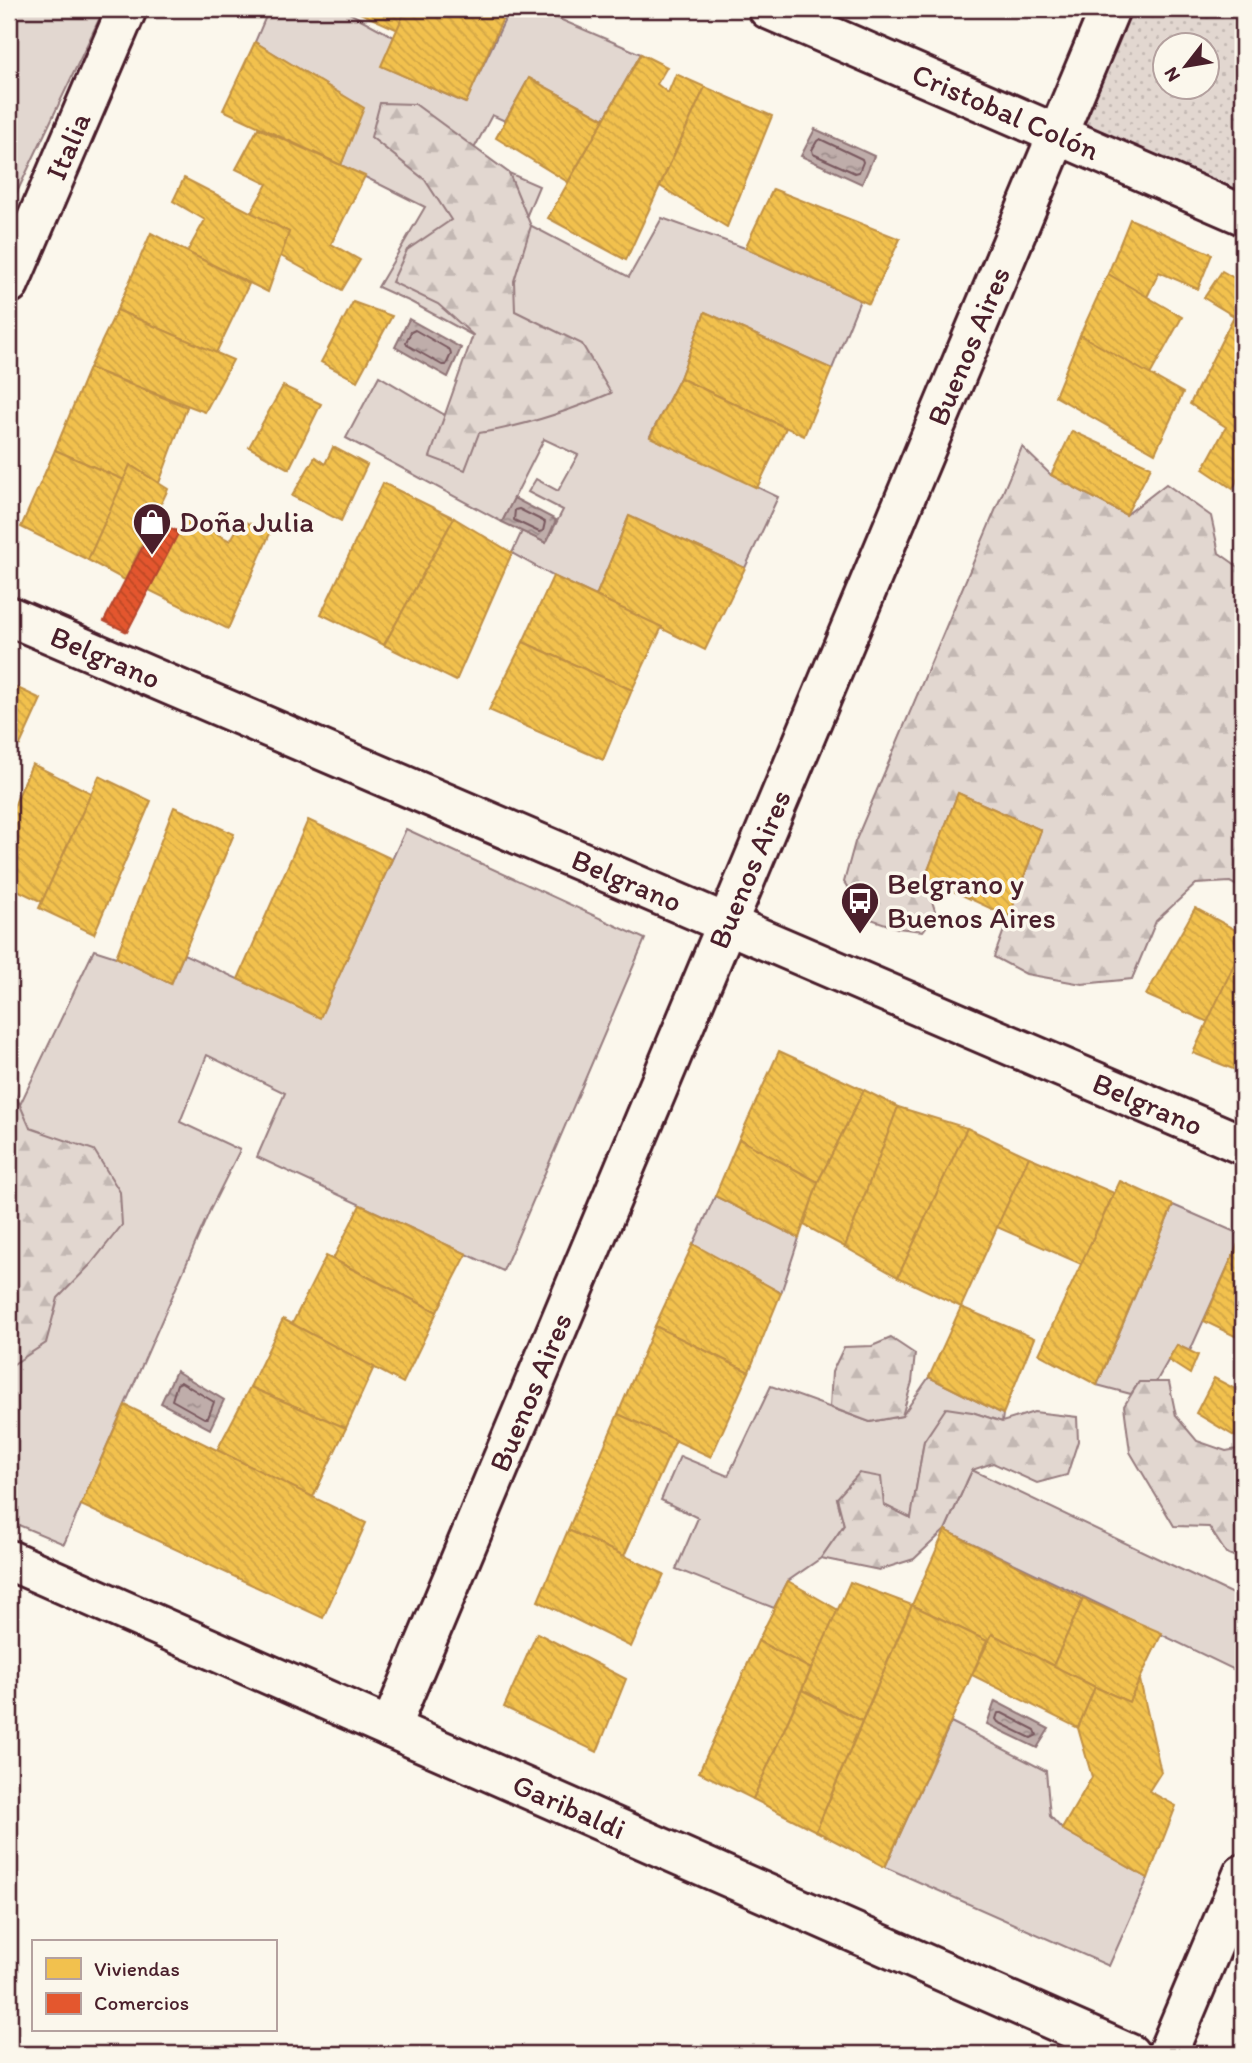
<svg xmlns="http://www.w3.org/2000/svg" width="1252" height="2063" viewBox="0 0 1252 2063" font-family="Itim,sans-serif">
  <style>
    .grass { fill: #e2d7d0; stroke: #967b7e; stroke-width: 2 }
    .forest { fill: url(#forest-firs); stroke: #967b7e; stroke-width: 2 }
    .park { fill: url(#park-dots); stroke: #967b7e; stroke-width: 2; fill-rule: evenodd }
    .water { fill: url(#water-ripples); stroke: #907477; stroke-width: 2 }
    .homes { fill: url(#homes-back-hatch); stroke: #c09044; stroke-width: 2 }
    .shops { fill: url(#shops-back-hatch); stroke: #b6462d; stroke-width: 2 }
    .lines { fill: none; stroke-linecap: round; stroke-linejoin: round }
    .shore { stroke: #79585e; stroke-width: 2 }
    .minor-casing { stroke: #4a1f2b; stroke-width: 44 }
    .minor { stroke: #fbf7ec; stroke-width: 38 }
    .labels { text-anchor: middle; stroke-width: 7; stroke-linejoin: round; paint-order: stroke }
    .street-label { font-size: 30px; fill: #4a1f2b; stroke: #fbf7ec }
    .poi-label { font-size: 30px; fill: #4a1f2b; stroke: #fbf7ec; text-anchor: start }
  </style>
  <defs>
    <pattern id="forest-firs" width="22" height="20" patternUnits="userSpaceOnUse" patternTransform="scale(1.75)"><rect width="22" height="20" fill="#e2d7d0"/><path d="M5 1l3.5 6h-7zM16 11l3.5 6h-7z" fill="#c3b8b3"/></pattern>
    <pattern id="park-dots" width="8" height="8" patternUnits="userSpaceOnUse" patternTransform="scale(1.75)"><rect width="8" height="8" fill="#e2d7d0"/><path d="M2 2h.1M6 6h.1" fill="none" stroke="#c3b8b3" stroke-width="1.8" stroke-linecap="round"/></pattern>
    <pattern id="water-ripples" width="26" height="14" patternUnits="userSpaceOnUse" patternTransform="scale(1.75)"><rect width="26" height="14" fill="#bfadaa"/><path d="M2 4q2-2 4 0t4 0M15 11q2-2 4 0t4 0" fill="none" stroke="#9d8c8b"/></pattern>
    <pattern id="homes-back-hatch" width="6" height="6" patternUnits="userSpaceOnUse" patternTransform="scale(1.75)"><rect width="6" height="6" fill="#f2c14e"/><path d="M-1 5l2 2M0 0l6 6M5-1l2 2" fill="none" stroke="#d1a544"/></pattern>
    <pattern id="shops-back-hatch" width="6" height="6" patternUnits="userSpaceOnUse" patternTransform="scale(1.75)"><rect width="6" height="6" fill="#e4572e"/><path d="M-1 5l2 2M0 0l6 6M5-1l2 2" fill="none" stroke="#bb4727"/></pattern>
  </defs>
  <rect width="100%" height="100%" fill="#fbf7ec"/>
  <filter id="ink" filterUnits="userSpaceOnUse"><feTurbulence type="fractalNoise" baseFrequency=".0143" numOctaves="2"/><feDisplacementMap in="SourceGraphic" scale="14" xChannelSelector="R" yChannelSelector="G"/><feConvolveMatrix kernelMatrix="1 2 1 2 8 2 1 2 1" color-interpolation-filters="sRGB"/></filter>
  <g filter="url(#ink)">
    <g class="grass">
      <path d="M9,9H104L9,209Z"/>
      <path d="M269,9H342L394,37L382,66L465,103L510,9H536L641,54L604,119L529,78L505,121L492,115L470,156L539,186L524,222L629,277L662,218L745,248L860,300L832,369L705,312L680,378L650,436L778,497L745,568L629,516L596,596L553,576L512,553L522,531L546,543L563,510L528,492L536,479L558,491L578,455L544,439L502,522L346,438L379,376L445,415L483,341L411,302L378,287L425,207L341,165L363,108L255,42Z"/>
      <path d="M406,829L645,939L503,1271L257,1157L285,1093L207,1055L180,1122L240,1150L210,1210L64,1544L9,1521V1107L17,1111L94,950L116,957L171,984L184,954L320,1017Z"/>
      <path d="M715,1196L799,1238L781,1293L693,1245Z"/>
      <path d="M1173,1205L1242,1235L1190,1351L1177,1345L1156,1382H1139L1131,1394L1097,1385Z"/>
      <path d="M929,1377L1003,1414L1002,1422L972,1412L924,1441L911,1519L884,1505L837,1498L844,1525L821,1558L788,1581L774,1608L676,1569L698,1518L661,1500L680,1456L728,1476L771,1386L870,1422L902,1416Z"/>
      <path d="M972,1470L1243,1599V1674L945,1530Z"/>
      <path d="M951,1722L1046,1771L1050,1816L1062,1829L1148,1878L1109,1966L885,1867Z"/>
    </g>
    <g class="forest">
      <path d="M380,103L415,104L509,173L531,226L514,281L515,311L582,344L611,393C567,412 526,426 479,433L465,470L430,457L473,335L438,304L392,282L407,250L451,220L425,180L371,137Z"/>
      <path d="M1022,447L1051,475L1126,515L1166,484L1211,516L1219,553L1243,570V889L1230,882L1196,884L1156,921L1132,979L1082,984L1026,974L994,957L1041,830L958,793L925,878L936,914L923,931L897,928L868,918L844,882L855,842Z"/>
      <path d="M9,1080L30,1128L94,1150L120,1192L122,1225L91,1264L58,1298L46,1343L9,1367Z"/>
      <path d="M891,1338L915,1354L912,1382L902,1416L870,1422L830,1407L832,1372L844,1347L872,1346Z"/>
      <path d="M1139,1382H1169L1176,1416L1197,1441L1226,1451L1243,1448V1560L1226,1553L1209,1527L1174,1526L1130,1452L1124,1406Z"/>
      <path d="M946,1408L972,1412L1002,1422L1034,1412L1077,1417L1078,1441L1067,1475L1037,1483L993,1463L972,1470L945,1530L914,1559L879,1570L821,1558L844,1525L837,1498L859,1473L881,1477L884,1505L911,1518L924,1441Z"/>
    </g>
    <path class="park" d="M1110,9H1243V215L1057,135ZM1164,46H1206V88H1164Z"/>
    <g class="water">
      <path d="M815,129L874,156L862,184L801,156Z"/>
      <path d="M409,319L461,348L448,377L395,347Z"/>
      <path d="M514,498L556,520L546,543L502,522Z"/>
      <path d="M176,1371L224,1400L210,1429L161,1403Z"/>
      <path d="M995,1701L1049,1729L1037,1748L987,1724Z"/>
    </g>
    <g class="homes">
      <path d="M351,9H406L398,30Z"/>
      <path d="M406,9H507L466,103L381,66Z"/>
      <path d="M255,42L364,108L341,165L223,110Z"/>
      <path d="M641,54L667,67L657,84L668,93L676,74L705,87L626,260L548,218Z"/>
      <path d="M529,78L604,119L568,182L496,138Z"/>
      <path d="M705,87L772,116L727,227L660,186Z"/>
      <path d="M258,128L365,176L331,244L360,260L342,290L281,256L289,232L251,213L267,184L236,169Z"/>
      <path d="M184,178L289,232L268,292L187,252L205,220L173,201Z"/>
      <path d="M773,189L900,239L869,304L745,248Z"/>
      <path d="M1130,219L1212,254L1198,289L1159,272L1147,297L1108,274Z"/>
      <path d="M151,233L249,284L216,353L117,310Z"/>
      <path d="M1222,271L1243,283V296L1234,316L1204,298Z"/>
      <path d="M1108,274L1182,317L1150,375L1080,335Z"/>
      <path d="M353,302L392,316L357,381L321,362Z"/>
      <path d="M117,310L233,360L205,412L89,368Z"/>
      <path d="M705,312L832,369L804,436L680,378Z"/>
      <path d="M1234,316L1243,321V468L1233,489L1203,469L1226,427L1190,404Z"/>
      <path d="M1080,335L1183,393L1155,453L1055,396Z"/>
      <path d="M89,368L187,407L159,483L130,465L124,480L55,450Z"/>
      <path d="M680,378L786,428L757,488L650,437Z"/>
      <path d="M283,386L321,404L289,469L249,447Z"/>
      <path d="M1072,431L1151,467L1126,515L1051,475Z"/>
      <path d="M333,447L367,465L341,521L292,496L315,457L325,464Z"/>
      <path d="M55,450L124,480L88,560L21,527Z"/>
      <path d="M130,465L168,489L125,580L88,560Z"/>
      <path d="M383,483L454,518L384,645L321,614Z"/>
      <path d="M629,516L745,568L705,650L596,596Z"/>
      <path d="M185,517L230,541L242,521L271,531L228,629L149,590Z"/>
      <path d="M454,518L512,553L456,681L384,645Z"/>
      <path d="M553,576L662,627L632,690L523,642Z"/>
      <path d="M523,642L632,690L603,760L489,710Z"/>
      <path d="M9,684L41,699L20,745L9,739Z"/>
      <path d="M32,764L91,793L42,902L9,886V818Z"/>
      <path d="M99,776L151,801L94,934L39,908Z"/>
      <path d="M958,793L1041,830L1009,917L925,878Z"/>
      <path d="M174,807L234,834L171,984L116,957Z"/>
      <path d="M308,820L392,859L320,1018L238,979Z"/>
      <path d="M1195,908L1243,934V945L1208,1022L1146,995Z"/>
      <path d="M1243,945V1073L1193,1053Z"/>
      <path d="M779,1051L864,1090L818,1182L739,1139Z"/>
      <path d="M864,1090L898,1107L845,1247L804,1225L818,1182Z"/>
      <path d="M898,1107L967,1128L898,1277L845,1247Z"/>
      <path d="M967,1128L1029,1157L961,1307L898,1277Z"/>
      <path d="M739,1139L818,1182L799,1238L715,1196Z"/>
      <path d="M1029,1157L1114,1193L1081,1264L997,1227Z"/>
      <path d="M1120,1181L1173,1205L1097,1385L1039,1354Z"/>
      <path d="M360,1205L467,1254L437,1312L333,1259Z"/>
      <path d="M1242,1235L1243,1236V1340L1204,1321Z"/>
      <path d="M693,1244L781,1293L749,1372L655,1326Z"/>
      <path d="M326,1256L437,1312L403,1383L292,1324Z"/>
      <path d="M961,1307L1034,1338L1003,1414L929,1377Z"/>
      <path d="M283,1319L374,1367L346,1428L250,1387Z"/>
      <path d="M655,1326L749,1372L711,1457L618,1414Z"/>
      <path d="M1177,1345L1198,1355L1190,1374L1168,1360Z"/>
      <path d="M1214,1378L1243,1393V1422L1236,1437L1196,1413Z"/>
      <path d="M250,1387L346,1428L313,1497L217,1450Z"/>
      <path d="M125,1405L366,1523L323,1618L81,1505Z"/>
      <path d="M618,1414L676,1440L624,1556L568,1530Z"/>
      <path d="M568,1530L664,1574L631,1647L538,1601Z"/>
      <path d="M945,1530L1083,1599L1053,1666L992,1634L987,1641L912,1605Z"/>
      <path d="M788,1581L838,1610L811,1669L758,1641Z"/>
      <path d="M850,1582L912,1605L862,1721L802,1690Z"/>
      <path d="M1083,1599L1162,1633L1129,1702L1095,1687L1053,1666Z"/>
      <path d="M912,1605L987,1641L885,1867L816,1831Z"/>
      <path d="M537,1633L626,1679L597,1752L504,1707Z"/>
      <path d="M992,1634L1095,1687L1078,1728L972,1675Z"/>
      <path d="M758,1641L811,1669L753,1799L699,1772Z"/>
      <path d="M1140,1680L1161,1772L1149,1791L1176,1806L1148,1878L1062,1829L1092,1777L1078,1728L1095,1687L1129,1702Z"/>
      <path d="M802,1690L862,1721L816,1831L753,1799Z"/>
    </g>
    <path class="shops" d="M156,521L179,532L127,632L104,621Z"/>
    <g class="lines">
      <g class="shore">
        <path d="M820,139L862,159L863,162L859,172L855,173L813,154L812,150L817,141Z"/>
        <path d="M415,330L450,350L451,354L446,365H442L407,345L406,342L411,332Z"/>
        <path d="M519,509L545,522L543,531L539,532L514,520L515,510Z"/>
        <path d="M181,1382L214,1402L208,1418H204L172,1400L177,1384Z"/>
        <path d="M998,1713H1002L1035,1730L1037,1735L1031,1738L998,1722L996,1719Z"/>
      </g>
      <g class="minor-casing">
        <g id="minor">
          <path id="s1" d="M768,9L1243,215"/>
          <path id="s2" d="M9,284L127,9"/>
          <path id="s3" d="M9,616L1243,1145"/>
          <path id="s4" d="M9,1560L1130,2054"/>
          <path id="s5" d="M390,1728L1110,9"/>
          <path d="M1167,2054L1243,1874"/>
        </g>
      </g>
      <use href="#minor" class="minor"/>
    </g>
  </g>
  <defs>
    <g id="shop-pin" transform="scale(2.0125)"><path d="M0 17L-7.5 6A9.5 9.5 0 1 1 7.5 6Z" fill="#4a1f2b" stroke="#fbf7ec"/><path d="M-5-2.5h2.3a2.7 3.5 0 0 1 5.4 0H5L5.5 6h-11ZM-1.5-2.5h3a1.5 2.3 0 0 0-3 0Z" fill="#fff"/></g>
    <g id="bus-pin" transform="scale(2.0125)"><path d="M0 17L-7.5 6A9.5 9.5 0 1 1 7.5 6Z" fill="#4a1f2b" stroke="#fbf7ec"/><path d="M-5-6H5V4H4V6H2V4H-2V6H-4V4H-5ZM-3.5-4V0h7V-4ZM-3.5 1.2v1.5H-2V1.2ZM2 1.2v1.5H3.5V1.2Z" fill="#fff"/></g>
  </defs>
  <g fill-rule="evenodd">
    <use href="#shop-pin" x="152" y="522"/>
    <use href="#bus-pin" x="860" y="901"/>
  </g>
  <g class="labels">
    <g class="street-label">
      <text dy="10" stroke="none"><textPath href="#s1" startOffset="259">Cristobal Colón</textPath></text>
      <text dy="10" stroke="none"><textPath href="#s2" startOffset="150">Italia</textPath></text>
      <text dy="10" stroke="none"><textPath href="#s5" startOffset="1498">Buenos Aires</textPath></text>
      <text dy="10" stroke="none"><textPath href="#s3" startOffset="105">Belgrano</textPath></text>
      <text dy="10" stroke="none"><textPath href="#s5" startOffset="931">Buenos Aires</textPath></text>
      <text dy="10" stroke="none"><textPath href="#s3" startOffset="672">Belgrano</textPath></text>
      <text dy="10" stroke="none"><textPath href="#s3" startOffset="1239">Belgrano</textPath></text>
      <text dy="10" stroke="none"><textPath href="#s5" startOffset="364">Buenos Aires</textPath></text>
      <text dy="10" stroke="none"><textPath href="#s4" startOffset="612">Garibaldi</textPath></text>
    </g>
    <g class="poi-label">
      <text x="179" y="532">Doña Julia</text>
      <text x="887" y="894">Belgrano y<tspan x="887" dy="34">Buenos Aires</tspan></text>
    </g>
  </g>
  <rect width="1252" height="2063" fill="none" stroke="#fbf7ec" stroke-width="35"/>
  <rect x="18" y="18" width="1217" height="2028" fill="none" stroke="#4a1f2b" stroke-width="2.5" filter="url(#ink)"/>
  <rect x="32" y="1940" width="245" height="91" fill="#fbf7ec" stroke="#b4a19f" stroke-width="2"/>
  <rect x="46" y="1958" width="35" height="21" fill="#f2c14e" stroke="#b4a19f" stroke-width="2"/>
  <text x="94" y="1976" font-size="21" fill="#4a1f2b">Viviendas</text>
  <rect x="46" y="1993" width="35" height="21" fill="#e4572e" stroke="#b4a19f" stroke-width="2"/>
  <text x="94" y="2010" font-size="21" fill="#4a1f2b">Comercios</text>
  <g transform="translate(1186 66) rotate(239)"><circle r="33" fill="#fbf7ec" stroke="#b4a19f" stroke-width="2"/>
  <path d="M0-5L12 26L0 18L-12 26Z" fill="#4a1f2b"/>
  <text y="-10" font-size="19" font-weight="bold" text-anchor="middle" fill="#4a1f2b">N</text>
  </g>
</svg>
